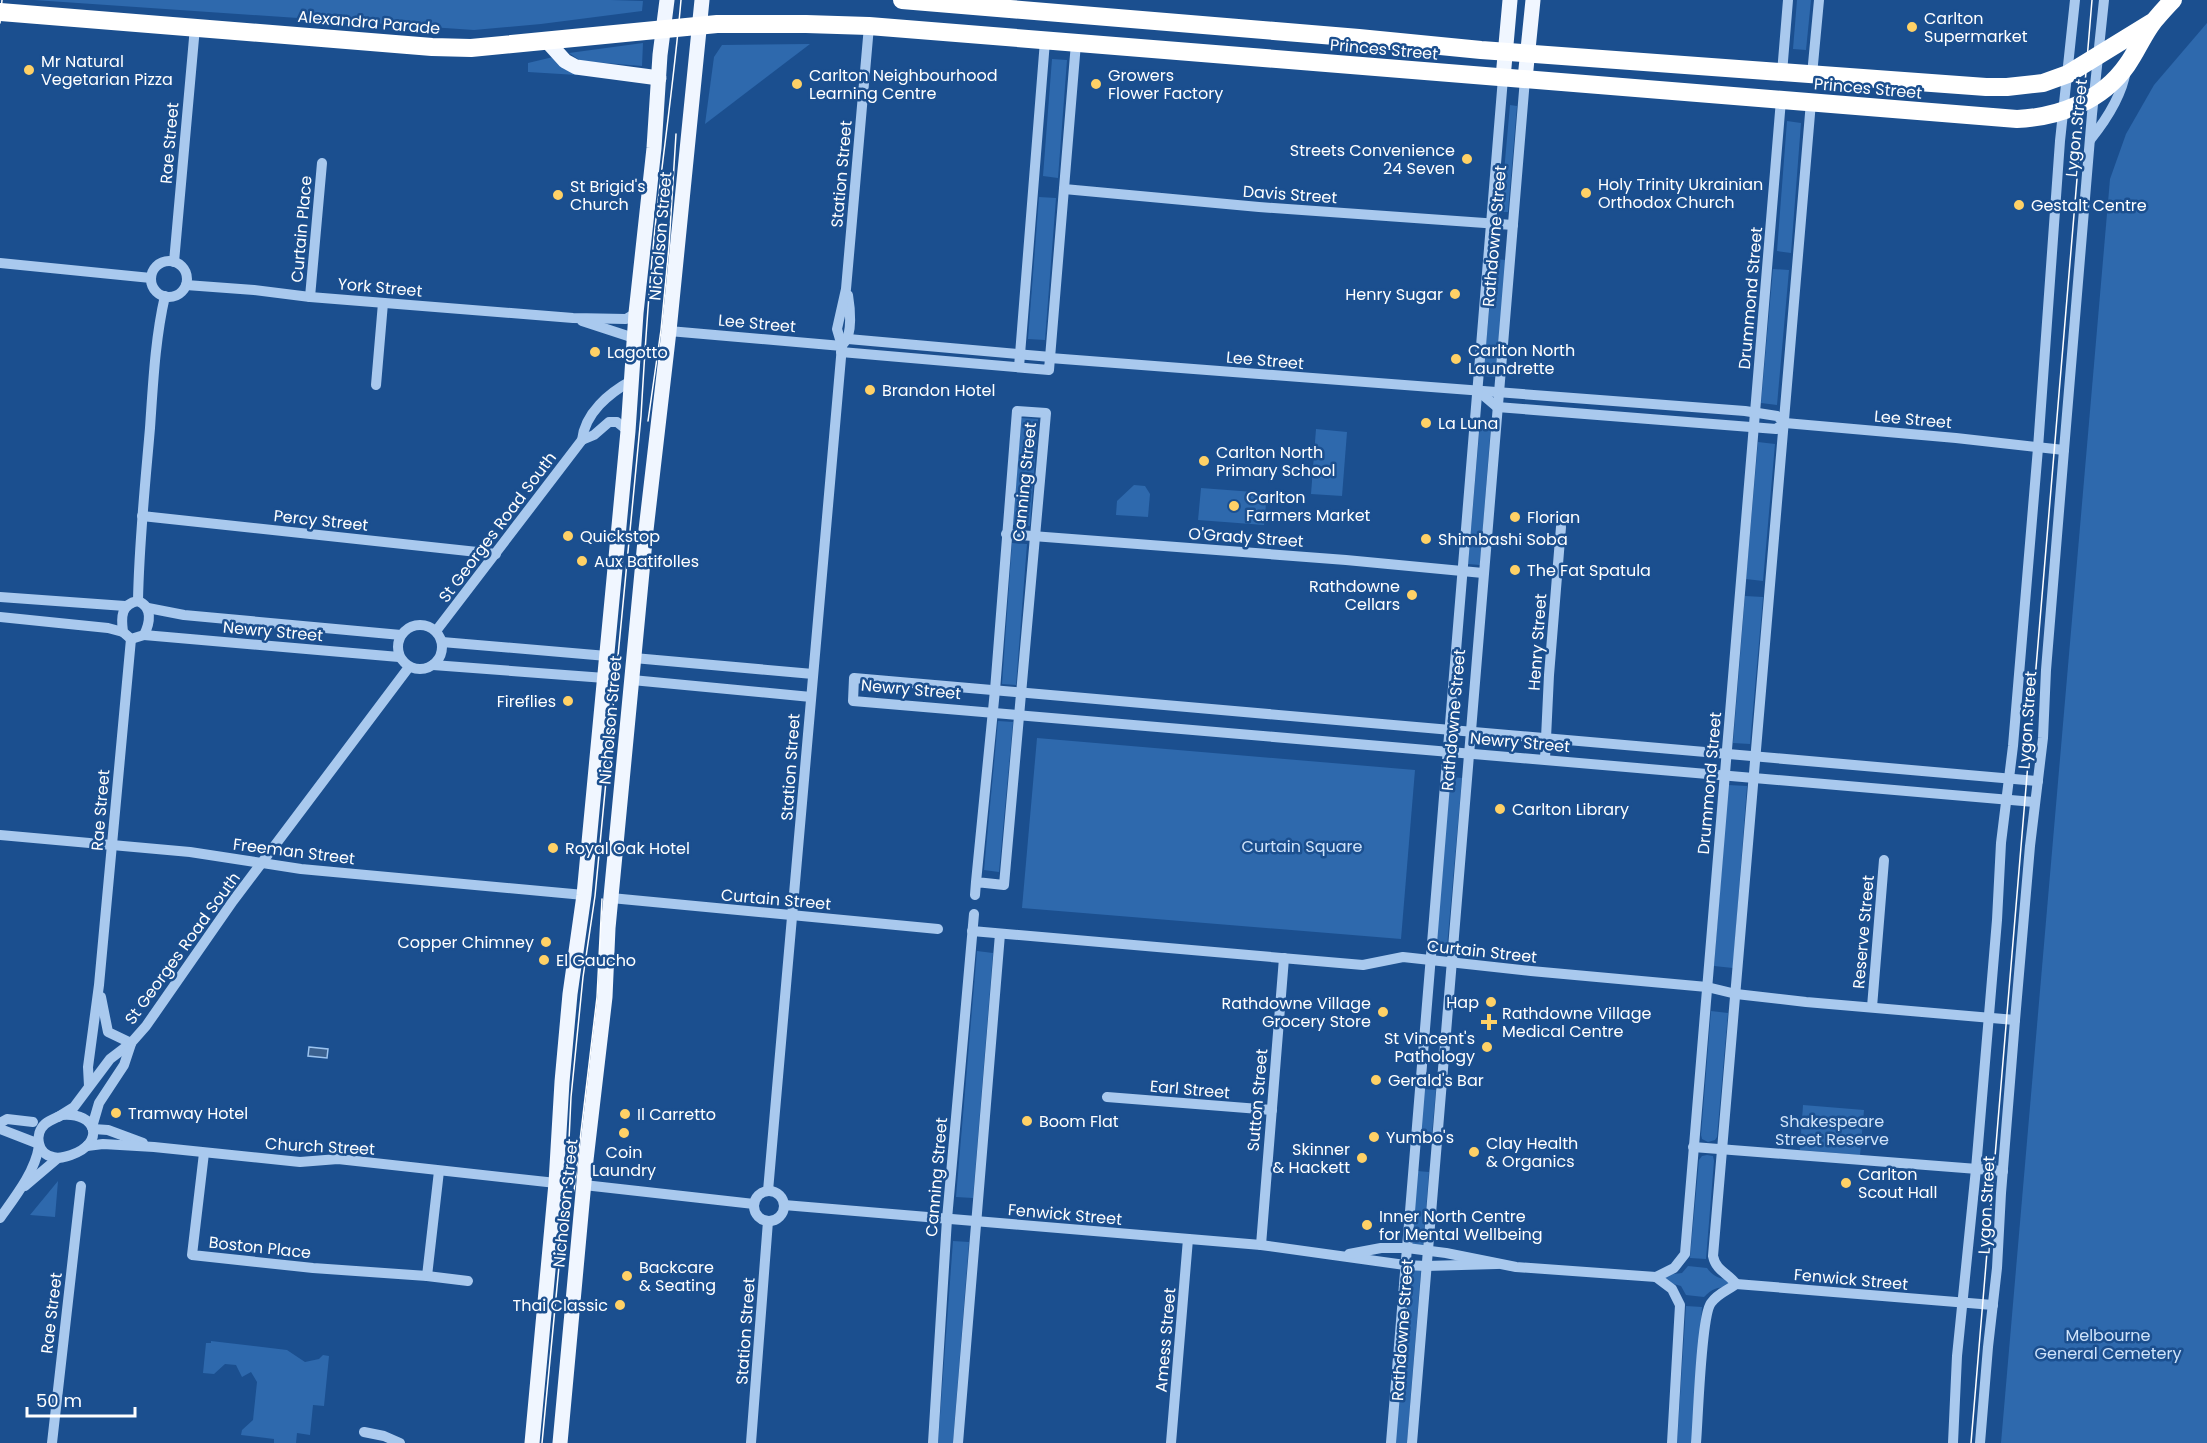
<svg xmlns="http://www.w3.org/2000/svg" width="2207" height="1443" viewBox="0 0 2207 1443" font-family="Poppins,sans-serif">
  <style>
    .green { fill: #2e69ad }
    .water { fill: #3c6290; stroke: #9cc4f0; stroke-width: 1.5 }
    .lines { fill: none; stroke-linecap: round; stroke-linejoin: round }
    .minor { stroke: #a9c9ee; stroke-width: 10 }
    .major { stroke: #f0f6ff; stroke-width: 15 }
    .highway { stroke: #fff; stroke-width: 18 }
    .tram { stroke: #fff; stroke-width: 1.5 }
    .poi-dot { fill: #ffd166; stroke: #1b4f8f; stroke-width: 2 }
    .labels { text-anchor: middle; stroke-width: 5; stroke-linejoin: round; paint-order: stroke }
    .poi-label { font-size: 16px; fill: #fff; stroke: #1b4f8f; text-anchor: start }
    .street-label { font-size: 16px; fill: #fff; stroke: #1b4f8f }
    .park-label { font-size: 16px; fill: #cfe3fa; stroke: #1b4f8f }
  </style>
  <rect width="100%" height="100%" fill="#1b4f8f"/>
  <g class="green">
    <path d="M34,0H611L643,1L642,11L541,24L474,30Z"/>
    <path d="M1797,0H1811L1806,50L1793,49Z"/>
    <path d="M2207,23V1443H2001L2110,179L2126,134L2154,85Z"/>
    <path d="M643,43L642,66L581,61L569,53Z"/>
    <path d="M810,44L705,124L714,57L722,45Z"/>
    <path d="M553,57L576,72L577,75L528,72V63Z"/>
    <path d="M1052,59L1067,60L1058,178L1043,176Z"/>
    <path d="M1510,105L1517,106L1508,212H1497L1498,200L1503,183Z"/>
    <path d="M1787,121L1801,123L1791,253L1777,251Z"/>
    <path d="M1039,197L1056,198L1045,340L1028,339Z"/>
    <path d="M1494,259L1506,260L1496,377L1483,376Z"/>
    <path d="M1773,269L1789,270L1777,405L1761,403Z"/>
    <path d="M1021,418L1038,419L1030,526L1013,525Z"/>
    <path d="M1480,423L1491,424L1480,565L1468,564Z"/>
    <path d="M1316,429L1347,432L1342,496L1311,494Z"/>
    <path d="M1758,442L1775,444L1763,581L1746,579Z"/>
    <path d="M1134,485L1145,486L1150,494L1148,517L1116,515L1117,501Z"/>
    <path d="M1201,488L1267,493L1264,525L1198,520Z"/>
    <path d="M1012,543L1027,544L1016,685L1002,684Z"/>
    <path d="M1745,596L1763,597L1750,744L1733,743Z"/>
    <path d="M998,721L1013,722L999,872L984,870Z"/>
    <path d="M1037,738L1415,770L1401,939L1022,908Z"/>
    <path d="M1450,777L1462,778L1447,947H1436Z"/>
    <path d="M1728,785L1747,786L1733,968L1714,966Z"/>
    <path d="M977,951L993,953L973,1198L956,1197Z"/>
    <path d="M1711,1011L1728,1013L1717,1137L1715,1140L1708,1142L1702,1139L1701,1135Z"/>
    <path d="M1423,1089L1436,1090L1431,1143L1419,1142Z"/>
    <path d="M1803,1105L1864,1110L1860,1155L1800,1150Z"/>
    <path d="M1707,1155L1713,1156L1714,1161L1706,1259L1690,1258L1699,1160L1702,1156Z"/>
    <path d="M1417,1171L1429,1172L1423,1246L1411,1245Z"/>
    <path d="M58,1181L55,1217L30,1215Z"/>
    <path d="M953,1241L969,1242L953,1443H938Z"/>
    <path d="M1688,1266L1707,1268C1713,1276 1718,1278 1728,1280V1287C1717,1287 1712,1289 1704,1297L1686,1295L1681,1286L1666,1282V1275L1682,1273Z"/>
    <path d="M1408,1269L1421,1270L1407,1443H1395Z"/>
    <path d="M1686,1306L1702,1307L1692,1443H1677Z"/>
    <path d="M211,1341L287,1350L305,1362L319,1359L323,1355L329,1356L324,1406L313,1405L310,1435L297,1433L296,1443H274V1439L241,1435L242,1430L253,1420L257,1382L251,1372L242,1377L236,1365L225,1364L214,1374L203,1373L206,1343H211Z"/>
  </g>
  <path class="water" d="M309,1047L328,1049L327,1058L308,1056Z"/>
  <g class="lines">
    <g class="minor">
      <path d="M1782,73L1788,0"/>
      <path d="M1812,75L1819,0"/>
      <path d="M2090,140C2107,119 2122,96 2126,70"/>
      <path d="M1064,189L1259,207L1513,225"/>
      <circle cx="169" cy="279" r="18"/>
      <path d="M174,262L195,27"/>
      <path d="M0,263L151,278"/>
      <path d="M186,285L254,290L310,297L573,318L626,319L636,313"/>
      <path d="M310,297L322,163"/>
      <path d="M582,321L634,338"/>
      <path d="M669,331L842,346"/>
      <path d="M848,339L1051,357"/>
      <path d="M844,343C853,334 850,307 848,295"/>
      <path d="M841,352L1049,370L1076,43"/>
      <path d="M1050,358L1745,411L1777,416L1785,423L1956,438L2064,450"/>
      <path d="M1019,367L1045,41"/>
      <path d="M376,385L383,303"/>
      <path d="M1477,390L1497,407L1776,429L1785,423"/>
      <path d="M582,440L594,435L609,422H617L628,431"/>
      <path d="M142,516L496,554"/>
      <path d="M1006,534L1346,560L1483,573"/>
      <path d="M0,597L125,606"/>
      <path d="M138,601C139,543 145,486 150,428C153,385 155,339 165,296"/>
      <path d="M138,601C153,607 150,623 144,635L131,639L123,632C121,617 121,604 138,601Z"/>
      <path d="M148,608L184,615L401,635"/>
      <path d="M0,617L108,628L123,632"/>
      <circle cx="420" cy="647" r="22"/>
      <path d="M436,631L582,440C585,413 609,393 631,381"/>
      <path d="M144,635L399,657"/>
      <path d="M442,642L607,656"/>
      <path d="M634,658L813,674"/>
      <path d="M433,665L605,678"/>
      <path d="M632,680L811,697"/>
      <path d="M1545,759L1549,675L1561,527"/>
      <path d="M2035,802L853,701L854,678L2038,781"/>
      <path d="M0,835L190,852L301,869L584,895"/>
      <path d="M975,895L976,882L995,690L1017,411L1046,413L1004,885L976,882"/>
      <path d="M611,898L938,929"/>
      <path d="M972,931L1363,965L1403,957L1531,971L1707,987L1736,994L1806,1002L2015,1020"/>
      <path d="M101,997L108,1032L131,1043"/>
      <path d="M1872,1007L1884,860"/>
      <path d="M89,1086L88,1067L99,985L131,639"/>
      <path d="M1107,1097L1272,1110"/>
      <path d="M62,1115C97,1112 106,1143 71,1155C65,1157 59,1159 53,1157C37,1154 34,1134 45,1124C50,1120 56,1118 62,1115Z"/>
      <path d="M58,1117L74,1107L110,1059L131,1043L146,1026L233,901L409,667"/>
      <path d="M0,1123L7,1119L33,1122"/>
      <path d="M92,1127L99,1103L124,1065L131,1044"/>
      <path d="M0,1129L39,1144"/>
      <path d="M93,1129L108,1130L143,1143"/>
      <path d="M87,1146L103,1144L154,1147L300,1162L338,1159L556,1183"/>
      <path d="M1693,1147L2003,1171"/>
      <path d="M204,1153L192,1255L313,1268L427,1276L468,1281"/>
      <path d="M584,1185L754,1204"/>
      <path d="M25,1186L58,1158"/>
      <path d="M768,1191L842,346L837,329L846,289L869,26"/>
      <circle cx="769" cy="1206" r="15"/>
      <path d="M784,1205L1261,1245L1405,1265L1426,1266L1497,1264"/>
      <path d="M0,1218C15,1197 35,1172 39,1146"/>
      <path d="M1261,1245L1284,958"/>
      <path d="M1349,1254L1381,1248H1407L1446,1253L1516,1267L1656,1277"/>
      <path d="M427,1276L439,1171"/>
      <path d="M1656,1277L1674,1268L1685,1254L1781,100"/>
      <path d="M1656,1277L1672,1289L1680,1305L1672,1443"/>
      <path d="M1736,1284C1728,1273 1716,1271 1713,1256L1811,102"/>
      <path d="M1736,1284L1993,1305"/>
      <path d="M364,1432L384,1436L400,1443"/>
      <path d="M52,1443L81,1186"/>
      <path d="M751,1443L768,1221"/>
      <path d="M933,1443L947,1219L974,914"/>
      <path d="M958,1443L1000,934"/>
      <path d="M1171,1443L1188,1239"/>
      <path d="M1391,1443L1503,78"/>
      <path d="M1412,1443L1525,79"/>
      <path d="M1696,1443C1698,1420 1701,1316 1711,1303C1718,1293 1727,1291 1736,1284"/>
      <path d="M1953,1443L1957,1356L1976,1169L1997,920L2001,843L2013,746L2038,448L2060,141L2075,0"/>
      <path d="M1980,1443L1988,1347L1997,1268L2001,1193L2015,1020L2030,846L2043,738L2046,670L2064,450L2092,114L2104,0"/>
    </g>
    <g class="major">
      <path d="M546,40L565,61L576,67L659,78"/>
      <path d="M1503,78L1510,0"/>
      <path d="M1525,79L1533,0"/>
      <path d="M532,1443L556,1183L562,1082L570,994L584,895L628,431L636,313L654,148L660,55L667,0"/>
      <path d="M560,1443L586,1160L605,997L608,928L646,530L669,331L702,0"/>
    </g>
    <g class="highway">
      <path d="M902,0L1359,38L1481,50L1986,87H2007L2043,83L2068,74L2151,23"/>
      <path d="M0,12L432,47L471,48L717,24H806L869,26L2017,119C2059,117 2102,101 2127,65C2137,51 2143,35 2154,21C2160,14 2166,7 2173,0"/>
    </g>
    <g class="tram">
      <path d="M0,23L2,0"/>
      <path d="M648,421L661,330L669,246L676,134"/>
      <path d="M574,1191L597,997L602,899"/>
      <path d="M542,1443L567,1183L571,1097L583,977L595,896L641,416C645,347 649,278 657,210C665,140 675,70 681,0"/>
      <path d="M1971,1443L2092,0"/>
    </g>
  </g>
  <g class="poi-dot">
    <circle cx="1912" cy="27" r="6"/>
    <circle cx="29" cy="70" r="6"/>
    <circle cx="797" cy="84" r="6"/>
    <circle cx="1096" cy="84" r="6"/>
    <circle cx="1467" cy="159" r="6"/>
    <circle cx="1586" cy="193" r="6"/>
    <circle cx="558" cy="195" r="6"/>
    <circle cx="2019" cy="205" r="6"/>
    <circle cx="1455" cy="294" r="6"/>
    <circle cx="595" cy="352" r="6"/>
    <circle cx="1456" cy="359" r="6"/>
    <circle cx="870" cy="390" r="6"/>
    <circle cx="1426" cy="423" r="6"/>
    <circle cx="1204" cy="461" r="6"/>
    <circle cx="1234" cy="506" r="6"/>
    <circle cx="1515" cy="517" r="6"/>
    <circle cx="568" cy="536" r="6"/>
    <circle cx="1426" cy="539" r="6"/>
    <circle cx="582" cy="561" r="6"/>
    <circle cx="1515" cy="570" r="6"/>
    <circle cx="1412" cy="595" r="6"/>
    <circle cx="568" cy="701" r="6"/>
    <circle cx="1500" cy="809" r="6"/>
    <circle cx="553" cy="848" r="6"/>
    <circle cx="546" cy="942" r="6"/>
    <circle cx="544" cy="960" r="6"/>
    <circle cx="1491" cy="1002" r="6"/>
    <circle cx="1383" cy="1012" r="6"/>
    <path d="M1486 1013h6v6h6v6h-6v6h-6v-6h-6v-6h6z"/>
    <circle cx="1487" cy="1047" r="6"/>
    <circle cx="1376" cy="1080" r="6"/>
    <circle cx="116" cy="1113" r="6"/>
    <circle cx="625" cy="1114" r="6"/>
    <circle cx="1027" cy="1121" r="6"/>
    <circle cx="624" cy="1133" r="6"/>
    <circle cx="1374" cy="1137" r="6"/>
    <circle cx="1474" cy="1152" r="6"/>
    <circle cx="1362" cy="1158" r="6"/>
    <circle cx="1846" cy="1183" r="6"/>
    <circle cx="1367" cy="1225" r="6"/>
    <circle cx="627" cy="1276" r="6"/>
    <circle cx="620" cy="1305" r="6"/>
  </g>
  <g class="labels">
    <g class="poi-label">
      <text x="1924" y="24">Carlton<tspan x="1924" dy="18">Supermarket</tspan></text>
      <text x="41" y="67">Mr Natural<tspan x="41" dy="18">Vegetarian Pizza</tspan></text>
      <text x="809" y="81">Carlton Neighbourhood<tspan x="809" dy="18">Learning Centre</tspan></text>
      <text x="1108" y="81">Growers<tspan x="1108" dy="18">Flower Factory</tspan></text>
      <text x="1455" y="156" text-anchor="end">Streets Convenience<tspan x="1455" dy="18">24 Seven</tspan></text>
      <text x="1598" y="190">Holy Trinity Ukrainian<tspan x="1598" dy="18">Orthodox Church</tspan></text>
      <text x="570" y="192">St Brigid's<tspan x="570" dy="18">Church</tspan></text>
      <text x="2031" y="211">Gestalt Centre</text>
      <text x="1443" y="300" text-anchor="end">Henry Sugar</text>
      <text x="1468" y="356">Carlton North<tspan x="1468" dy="18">Laundrette</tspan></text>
      <text x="607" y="358">Lagotto</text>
      <text x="882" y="396">Brandon Hotel</text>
      <text x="1438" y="429">La Luna</text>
      <text x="1216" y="458">Carlton North<tspan x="1216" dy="18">Primary School</tspan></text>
      <text x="1246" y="503">Carlton<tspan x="1246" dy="18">Farmers Market</tspan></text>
      <text x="1527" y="523">Florian</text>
      <text x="580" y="542">Quickstop</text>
      <text x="1438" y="545">Shimbashi Soba</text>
      <text x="594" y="567">Aux Batifolles</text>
      <text x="1527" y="576">The Fat Spatula</text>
      <text x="1400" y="592" text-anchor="end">Rathdowne<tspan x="1400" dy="18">Cellars</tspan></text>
      <text x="556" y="707" text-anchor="end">Fireflies</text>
      <text x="1512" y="815">Carlton Library</text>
      <text x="565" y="854">Royal Oak Hotel</text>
      <text x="534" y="948" text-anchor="end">Copper Chimney</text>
      <text x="556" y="966">El Gaucho</text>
      <text x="1479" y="1008" text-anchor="end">Hap</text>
      <text x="1371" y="1009" text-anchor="end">Rathdowne Village<tspan x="1371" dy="18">Grocery Store</tspan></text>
      <text x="1502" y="1019">Rathdowne Village<tspan x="1502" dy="18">Medical Centre</tspan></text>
      <text x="1475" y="1044" text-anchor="end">St Vincent's<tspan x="1475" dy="18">Pathology</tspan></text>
      <text x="1388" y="1086">Gerald's Bar</text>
      <text x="128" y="1119">Tramway Hotel</text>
      <text x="637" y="1120">Il Carretto</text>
      <text x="1039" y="1127">Boom Flat</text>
      <text x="1386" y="1143">Yumbo's</text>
      <text x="1486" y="1149">Clay Health<tspan x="1486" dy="18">&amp; Organics</tspan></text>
      <text x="1350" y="1155" text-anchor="end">Skinner<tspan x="1350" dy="18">&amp; Hackett</tspan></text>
      <text x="624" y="1158" text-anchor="middle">Coin<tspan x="624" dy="18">Laundry</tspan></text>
      <text x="1858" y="1180">Carlton<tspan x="1858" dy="18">Scout Hall</tspan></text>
      <text x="1379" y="1222">Inner North Centre<tspan x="1379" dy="18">for Mental Wellbeing</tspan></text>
      <text x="639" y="1273">Backcare<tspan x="639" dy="18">&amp; Seating</tspan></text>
      <text x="608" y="1311" text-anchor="end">Thai Classic</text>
    </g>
    <g class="street-label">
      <text transform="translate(369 22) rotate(5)" y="6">Alexandra Parade</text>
      <text transform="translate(1384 49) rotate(5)" y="6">Princes Street</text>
      <text transform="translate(1868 88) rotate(5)" y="6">Princes Street</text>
      <text transform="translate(2076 128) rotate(-84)" y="6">Lygon Street</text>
      <text transform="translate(169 143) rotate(-85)" y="6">Rae Street</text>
      <text transform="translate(841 174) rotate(-85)" y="6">Station Street</text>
      <text transform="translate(1290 194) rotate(4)" y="6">Davis Street</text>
      <text transform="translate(301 229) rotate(-85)" y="6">Curtain Place</text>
      <text transform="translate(660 236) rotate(-85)" y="6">Nicholson Street</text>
      <text transform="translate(1494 236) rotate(-85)" y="6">Rathdowne Street</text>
      <text transform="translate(380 287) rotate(5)" y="6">York Street</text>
      <text transform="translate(1750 298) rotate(-85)" y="6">Drummond Street</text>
      <text transform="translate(757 323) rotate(5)" y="6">Lee Street</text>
      <text transform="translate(1265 360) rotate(5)" y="6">Lee Street</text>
      <text transform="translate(1913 419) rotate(5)" y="6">Lee Street</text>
      <text transform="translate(1024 482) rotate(-84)" y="6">Canning Street</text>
      <text transform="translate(321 520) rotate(6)" y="6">Percy Street</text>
      <text transform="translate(497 527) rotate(-53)" y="6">St Georges Road South</text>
      <text transform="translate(1246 537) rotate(4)" y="6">O'Grady Street</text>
      <text transform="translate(273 631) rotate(5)" y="6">Newry Street</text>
      <text transform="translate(1537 642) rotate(-86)" y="6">Henry Street</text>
      <text transform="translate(911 689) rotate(5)" y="6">Newry Street</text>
      <text transform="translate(610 720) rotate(-85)" y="6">Nicholson Street</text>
      <text transform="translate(1453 720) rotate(-85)" y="6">Rathdowne Street</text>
      <text transform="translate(2027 720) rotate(-86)" y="6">Lygon Street</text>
      <text transform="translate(1520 742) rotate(5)" y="6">Newry Street</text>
      <text transform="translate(790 767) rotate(-86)" y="6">Station Street</text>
      <text transform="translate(1709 783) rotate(-85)" y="6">Drummond Street</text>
      <text transform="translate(100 810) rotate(-85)" y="6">Rae Street</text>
      <text transform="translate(294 851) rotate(7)" y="6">Freeman Street</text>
      <text transform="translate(776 899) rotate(5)" y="6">Curtain Street</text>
      <text transform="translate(1863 932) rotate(-85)" y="6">Reserve Street</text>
      <text transform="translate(182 948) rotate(-54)" y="6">St Georges Road South</text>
      <text transform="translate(1482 951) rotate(6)" y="6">Curtain Street</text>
      <text transform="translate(1190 1089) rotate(5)" y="6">Earl Street</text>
      <text transform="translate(1257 1100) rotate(-85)" y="6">Sutton Street</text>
      <text transform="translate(320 1146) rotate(3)" y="6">Church Street</text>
      <text transform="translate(936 1177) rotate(-85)" y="6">Canning Street</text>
      <text transform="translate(565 1203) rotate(-84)" y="6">Nicholson Street</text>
      <text transform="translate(1986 1205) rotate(-87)" y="6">Lygon Street</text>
      <text transform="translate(1065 1214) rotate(5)" y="6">Fenwick Street</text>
      <text transform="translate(260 1247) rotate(6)" y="6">Boston Place</text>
      <text transform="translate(1851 1279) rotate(5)" y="6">Fenwick Street</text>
      <text transform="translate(51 1313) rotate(-83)" y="6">Rae Street</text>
      <text transform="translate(1402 1330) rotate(-86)" y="6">Rathdowne Street</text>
      <text transform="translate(745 1331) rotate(-86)" y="6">Station Street</text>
      <text transform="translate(1165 1340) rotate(-85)" y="6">Amess Street</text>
    </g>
    <g class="park-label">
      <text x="1302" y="852">Curtain Square</text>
      <text x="1832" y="1127">Shakespeare<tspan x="1832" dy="18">Street Reserve</tspan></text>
      <text x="2108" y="1341">Melbourne<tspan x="2108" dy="18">General Cemetery</tspan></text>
    </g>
  </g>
  <path d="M27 1407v9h108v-9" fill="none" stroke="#ffffff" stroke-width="3"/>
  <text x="36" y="1407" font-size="18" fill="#ffffff" stroke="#1b4f8f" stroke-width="4.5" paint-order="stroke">50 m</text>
</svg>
